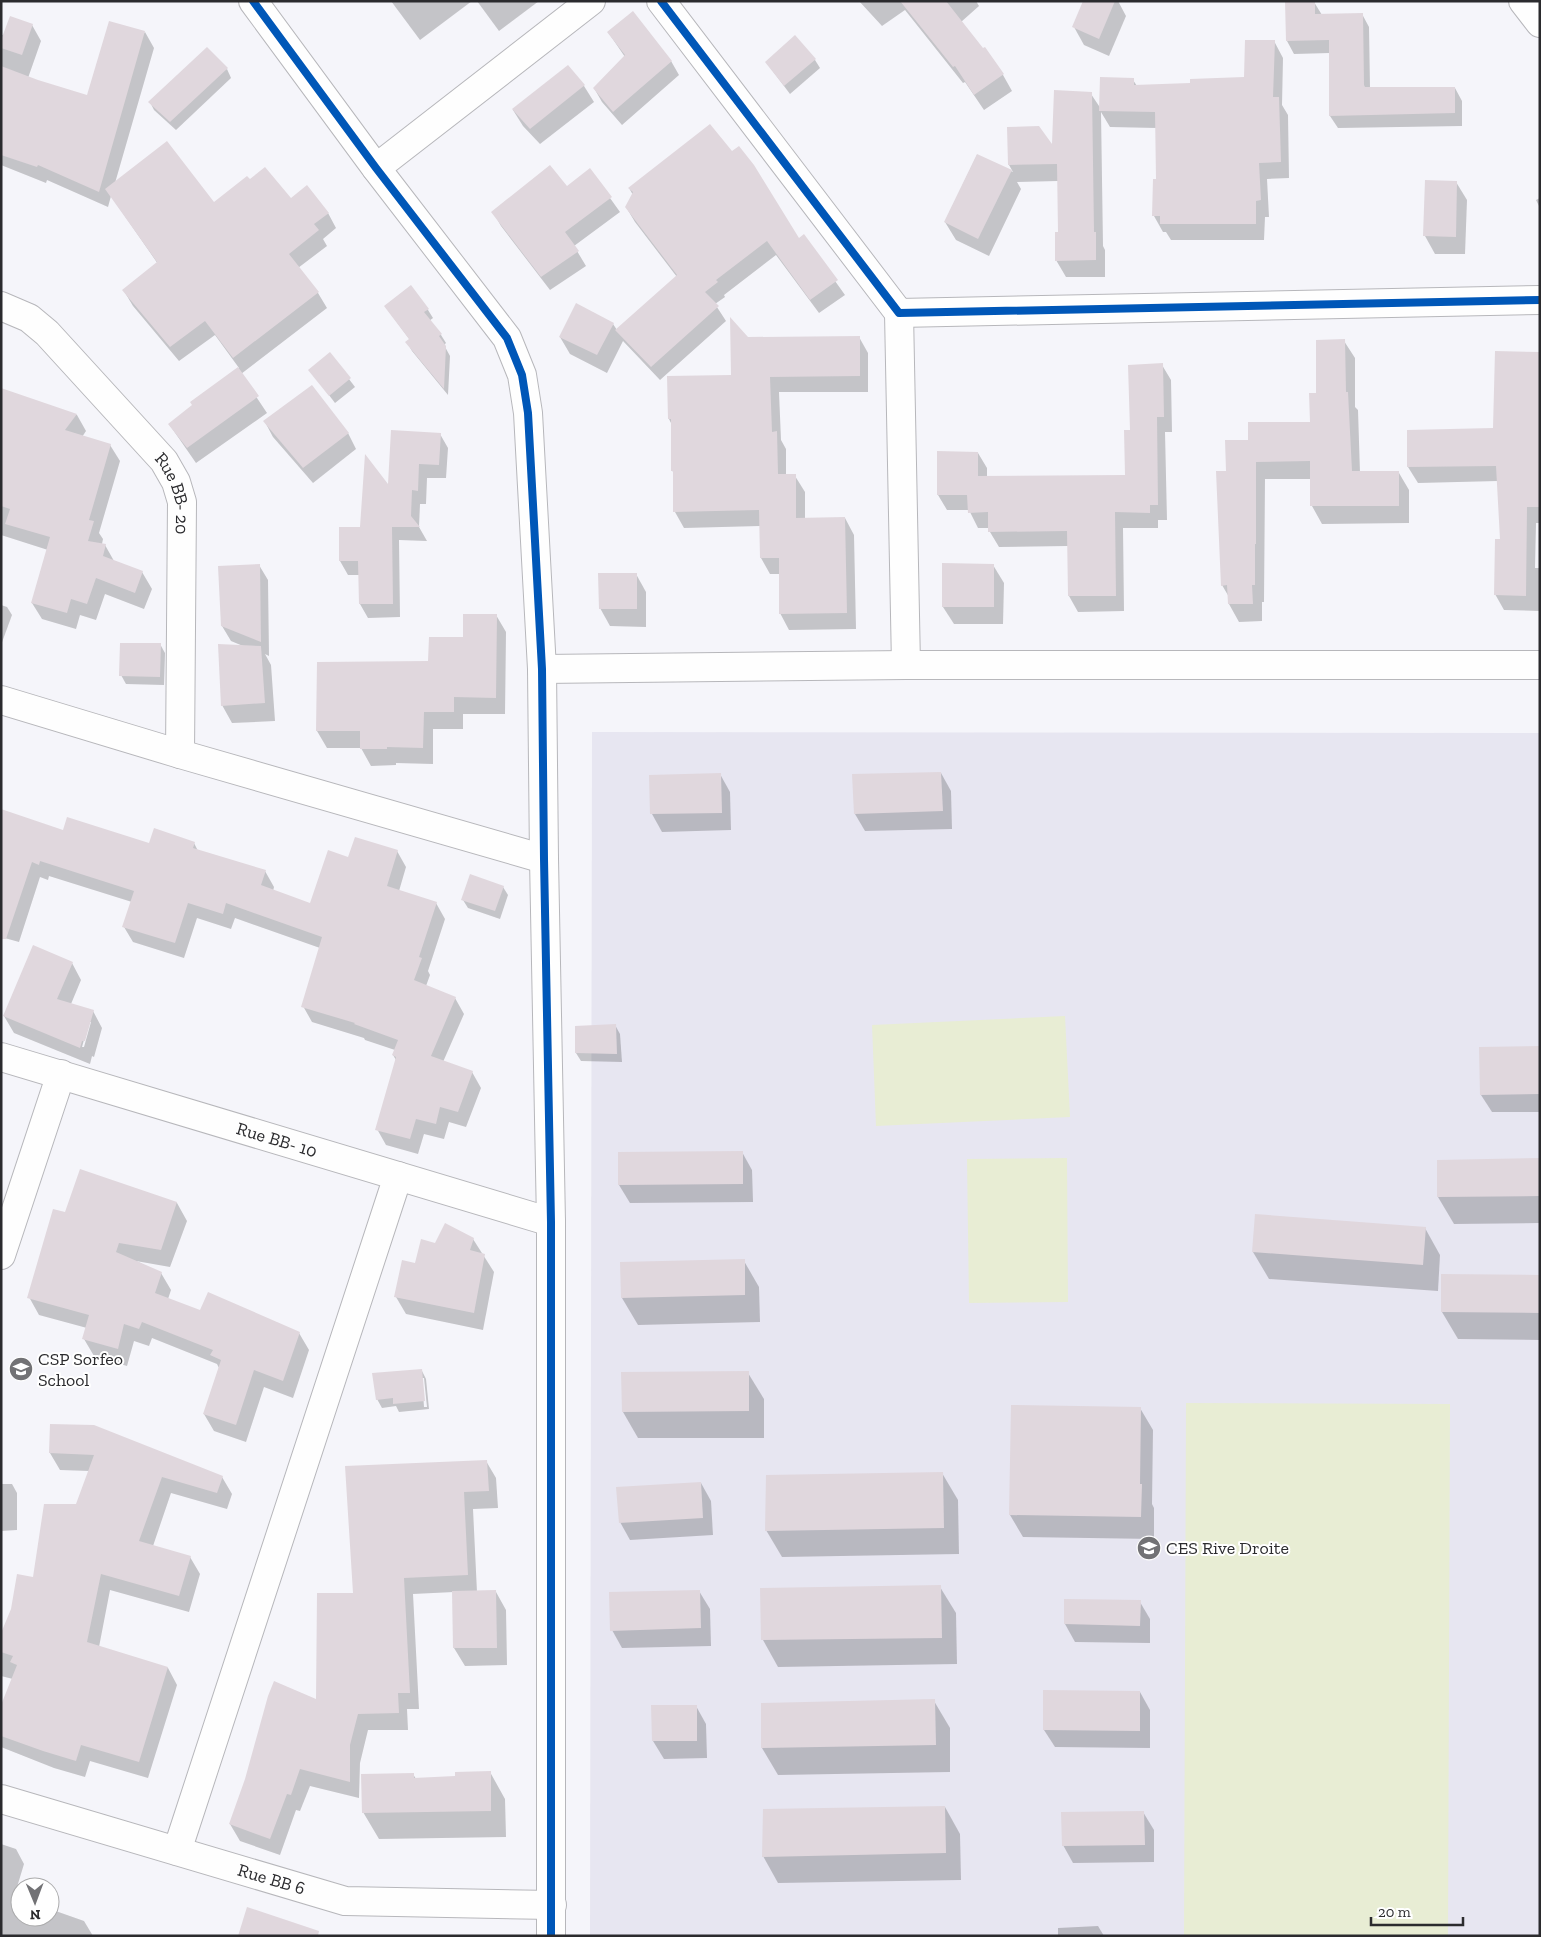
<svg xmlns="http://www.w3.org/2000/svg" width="1541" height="1937" viewBox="0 0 1541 1937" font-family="'Zilla Slab',serif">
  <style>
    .built { fill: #e7e6f1 }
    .green { fill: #e8edd4 }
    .shadow { fill: #0003; fill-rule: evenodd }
    .building { fill: #e0d7dd }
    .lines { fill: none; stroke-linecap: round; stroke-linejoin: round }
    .minor-casing { stroke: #b7b7bb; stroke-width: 30 }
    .minor { stroke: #fefefe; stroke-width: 28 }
    .cycleway-casing { stroke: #fff; stroke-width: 11 }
    .cycleway { stroke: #0057b8; stroke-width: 8 }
    .labels { text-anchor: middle; stroke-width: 4; stroke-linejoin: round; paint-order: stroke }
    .street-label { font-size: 18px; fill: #2b2b2e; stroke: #fff }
    .poi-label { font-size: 18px; fill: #2b2b2e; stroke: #fff; text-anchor: start }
  </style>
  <rect width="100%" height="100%" fill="#f5f5fa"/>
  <path class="built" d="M592,732L1540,733V1936H590Z"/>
  <g class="green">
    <path d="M1065,1016L1070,1117L876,1126L872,1025Z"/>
    <path d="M1067,1158L1068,1302L969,1303L967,1159Z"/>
    <path d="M1186,1403L1450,1404L1448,1936H1184Z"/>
  </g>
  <g class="shadow">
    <path d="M391,1H472L420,40Z"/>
    <path d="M477,1H539L499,31Z"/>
    <path d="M859,1H976L979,6L961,22L1003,75L1012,91L984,110L965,82L963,83L905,10L882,26Z"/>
    <path d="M1084,1H1118L1126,16L1109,56L1084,45L1074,27Z"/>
    <path d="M1314,2L1322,15L1362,14L1369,27L1370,88H1455L1462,101V126L1338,128L1330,116V53L1294,54L1287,41Z"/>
    <path d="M32,25L41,41L28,78L88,97L145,32L154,48L115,183L214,204L250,181L291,200L328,213L336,228L323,239L327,246L298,268L318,293L327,308L241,374L267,413L196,463L169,424L194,406L191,402L239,368L215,335L179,361L133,306L124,291L158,264L111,196L108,207L47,180L46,183L1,165V34L4,36Z"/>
    <path d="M608,32L671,61L679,75L622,125L602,102L594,88L625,57Z"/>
    <path d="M1274,41L1283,58L1282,105L1288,115L1289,178L1267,179L1269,217H1265L1264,240H1171L1166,232H1163L1154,216L1158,180L1157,128L1110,127L1101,112L1103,246L1105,250V277H1066L1056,260L1059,234L1058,181L1017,182L1021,189L989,256L956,240L945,222L977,155L1013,172L1009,165L1053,148L1091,94L1101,109L1133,80L1137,86L1191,84L1246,78Z"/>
    <path d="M815,60L820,68L790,94L766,62Z"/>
    <path d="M568,66L584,86L594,102L540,144L523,126L513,110Z"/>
    <path d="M227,69L231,78L176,130L154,110L150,102Z"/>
    <path d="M590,170L620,212L574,246L586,266L550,290L501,226L493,212L567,187Z"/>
    <path d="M1456,182L1467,200L1465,254H1435L1425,236Z"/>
    <path d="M629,188L799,239L803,236L845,295L819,313L776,255L724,295L725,297L715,304L726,321L660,380L623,341L607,373L570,354L560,337L613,324L617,330L677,277L635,222L626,207L633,195Z"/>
    <path d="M1540,198V208L1536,200Z"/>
    <path d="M411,287L428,310L433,318L429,321L441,335L446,343L444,345L450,356L448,395L412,351L407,342L410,340L385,306Z"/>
    <path d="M859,337L868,353V392H779L781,440L786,449V476H795L805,492V519L845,518L854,535L856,629L789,630L780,613V574H770L761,558L760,526L684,528L675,512L674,474L672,470V425L669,419L668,377L732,376L748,338Z"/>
    <path d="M1344,341L1355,358V407L1358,410L1360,473H1399L1409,490V523L1322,524L1312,506V479H1265L1264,602H1262V621L1239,622L1229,604V597L1222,585L1227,472L1249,441L1312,423L1318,394Z"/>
    <path d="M1540,353V523H1536L1535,568H1540V611L1504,610L1495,594L1501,540L1498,481L1418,483L1408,467L1494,429Z"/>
    <path d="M330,354L355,387L335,403L310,370Z"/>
    <path d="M1162,365L1171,380L1172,432H1165L1167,520H1158V528H1123L1124,611L1078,612L1069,596L1068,546L999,547L990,532V528H978L969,510H947L938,495L978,453L987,468V477H1126L1131,432Z"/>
    <path d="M5,391L77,415L86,431L82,437L110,445L120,461L99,533L103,539L102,544L105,545L114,561L142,572L152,589L144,609L105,594L96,620L80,615L76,629L42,619L32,603L48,550L1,535V403Z"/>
    <path d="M265,422L348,433L356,449L313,483L273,437Z"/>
    <path d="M440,434L448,448L446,478H427L426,504H420L419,527L427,541L399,540L400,617L368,618L360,604V575H348L340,561V528H361L389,488Z"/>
    <path d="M259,565L268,580L269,656L265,654L271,665L275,721L232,723L222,705L243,646L231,641L222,626Z"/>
    <path d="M993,565L1004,583L1003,624H954L943,607Z"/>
    <path d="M636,574L646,592V627L610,626L600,608Z"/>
    <path d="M1,605L7,607L12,615L1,645Z"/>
    <path d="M496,615L506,632L505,714H463V729H433V764L396,763V765L371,766L361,748H327L317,731L318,664L430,662Z"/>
    <path d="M160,644L165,653L164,685L126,684L121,675Z"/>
    <path d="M941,773L951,791L952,829L865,831L855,814Z"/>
    <path d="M720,774L730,792L731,830L662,832L652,814L650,776Z"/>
    <path d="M1,810L63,832L150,844L194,843L198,851L265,871L274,887L273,891L311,905L349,859L397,851L406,867L399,891L436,903L445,919L428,971L430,975L426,986L455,998L464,1014L443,1062L472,1072L481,1088L466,1127L449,1122L444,1139L424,1134L418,1154L386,1145L377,1129L396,1060L393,1055L395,1050L365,1040L364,1038L312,1022L303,1006L320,948L235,918L231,929L197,918L184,958L133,942L124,927L132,902L49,876L48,880L40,877L19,942L1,937Z"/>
    <path d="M503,887L508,895L500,919L468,908L463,900Z"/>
    <path d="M72,963L81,980L71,1004L93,1011L102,1028L94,1057L92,1056L90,1064L14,1033L4,1016ZM89,1022H91L84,1047H82Z"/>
    <path d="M615,1025L620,1034L622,1062L581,1061L576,1053Z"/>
    <path d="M1540,1047V1112H1492L1481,1095Z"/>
    <path d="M742,1152L752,1170L753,1202L630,1203L619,1185V1153Z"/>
    <path d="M1540,1160V1223L1454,1224L1438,1197V1161Z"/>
    <path d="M81,1171L177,1203L187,1221L170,1267L136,1261L161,1273L171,1290L168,1299L201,1312L299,1333L309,1350L293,1398L264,1387L246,1442L214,1431L204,1414L219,1368L217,1364L152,1338L149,1346L134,1341L127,1366L94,1356L84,1339L87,1328L39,1315L29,1297L66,1214Z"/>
    <path d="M1425,1228L1440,1255L1438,1291L1269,1279L1253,1252Z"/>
    <path d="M473,1239L494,1272L483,1330L406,1314L396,1297L416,1264L436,1244Z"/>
    <path d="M744,1261L759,1287L760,1322L638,1325L622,1298L621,1263Z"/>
    <path d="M1443,1276L1540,1277V1340L1458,1339L1442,1312Z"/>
    <path d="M422,1371L426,1379L429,1409L399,1412L396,1406L382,1408L377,1399ZM422,1378H424L427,1407H424Z"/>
    <path d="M748,1373L764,1399V1438H638L623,1412Z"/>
    <path d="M1140,1408L1153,1430L1152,1504L1154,1508V1539L1023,1537L1010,1515Z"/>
    <path d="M51,1425L222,1477L232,1494L227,1509L171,1493L153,1546L190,1557L200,1574L189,1612L110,1590L99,1647L168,1668L177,1685L148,1778L90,1761L85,1777L54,1768L1,1747V1709L13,1679L1,1676V1631L8,1633L34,1578L77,1505L90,1471L60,1470L50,1453Z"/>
    <path d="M486,1461L496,1478L498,1508L473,1509L477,1592H496L506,1610L507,1665L465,1666L454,1648V1592L413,1594L419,1709H407L408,1730H368L360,1763L359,1798L310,1786L300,1811L296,1810L280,1855L240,1841L230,1824L317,1701L354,1594Z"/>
    <path d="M942,1473L958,1500L959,1554L782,1557L766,1530Z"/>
    <path d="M701,1483L711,1501L713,1535L630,1540L620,1522Z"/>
    <path d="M1,1484H12L17,1493V1530L1,1531Z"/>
    <path d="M940,1587L956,1613L957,1664L778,1667L763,1640L762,1590Z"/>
    <path d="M699,1591L710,1609L711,1646L622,1648L612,1630Z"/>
    <path d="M1140,1602L1150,1619V1643L1075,1642L1065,1624Z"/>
    <path d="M1140,1692L1150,1710V1748L1055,1747L1044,1730Z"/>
    <path d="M934,1701L950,1728V1772L778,1775L762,1748Z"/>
    <path d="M696,1706L706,1724L707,1758L664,1759L653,1741V1707Z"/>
    <path d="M490,1772L505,1799L506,1837L379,1839L363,1812L413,1774L416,1779L457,1778Z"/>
    <path d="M945,1807L960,1834L961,1880L778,1883L763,1856Z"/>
    <path d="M1143,1812L1154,1830V1862L1073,1863L1063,1845Z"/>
    <path d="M1,1844L16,1849L24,1864L14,1897L20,1900V1917H50V1909L84,1921L93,1936H1Z"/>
    <path d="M1098,1926L1104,1936H1058V1928Z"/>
  </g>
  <g class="building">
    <path d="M900,1H946L983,48L985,47L1004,74L974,95L955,66L953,67Z"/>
    <path d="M1083,1H1115L1099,39L1072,27Z"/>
    <path d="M1285,1H1315V14L1363,13L1364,85L1365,87H1455V113L1329,116V40L1286,41Z"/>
    <path d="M633,11L672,61L613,112L593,88L625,55L607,32Z"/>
    <path d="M10,16L33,24L22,55L1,48V40Z"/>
    <path d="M109,21L145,31L99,192L38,165L37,167L1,155V66L38,80L87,95Z"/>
    <path d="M795,35L816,59L784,86L765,62Z"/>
    <path d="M1245,40H1275L1273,97H1279L1281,162L1259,163L1261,200L1256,201V224H1160V216H1152L1153,179H1156L1155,112L1099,111L1100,77L1134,78V85L1190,83V79L1244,77Z"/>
    <path d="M207,47L228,68L170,122L148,102Z"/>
    <path d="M568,65L585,85L530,129L512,109Z"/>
    <path d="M1054,90L1092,92L1094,232H1096V260L1055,261V232H1058L1057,164L1008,165L1007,127L1039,126L1052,144Z"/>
    <path d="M710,124L732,151L739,146L754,165L799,238L804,234L838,280L810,300L767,241L716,280L718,282L705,292L719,306L651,367L615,330L677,275L625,207L633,192L628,188Z"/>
    <path d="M167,141L214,202L247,176L250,179L265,167L291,198L307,185L329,213L314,224L319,230L289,254L319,292L233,358L205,321L170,347L122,290L157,262L105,189Z"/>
    <path d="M977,154L1012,170L978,239L944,222Z"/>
    <path d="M550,165L567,186L590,168L612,197L565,232L579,251L541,277L491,212Z"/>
    <path d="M1425,180L1457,181L1456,237L1423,236Z"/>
    <path d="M411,285L429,309L424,312L442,334L439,336L446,346L444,389L405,342L409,339L384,306Z"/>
    <path d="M576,303L614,323L597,355L559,337Z"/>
    <path d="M730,317L748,337L860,336V376L770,377L772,432L777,431L778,474H796V518L845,517L847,613L779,614V558H760L759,510L673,512V471H671V419H668L667,376L731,375Z"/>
    <path d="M1345,339L1346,392H1348L1352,471H1399V506H1310V461L1256,462V544H1255V585H1252L1253,604H1228L1227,585L1221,586L1216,471H1226L1225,440H1248V422H1310L1309,393H1316V340Z"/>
    <path d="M1495,351L1540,352V507H1527L1526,596L1494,595L1495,539H1500L1496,466L1407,467V430L1493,428Z"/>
    <path d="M330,352L351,378L329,396L308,370Z"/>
    <path d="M1163,363L1164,417H1157L1158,505H1150V513L1115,512L1116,596H1068L1067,531L988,532V512L968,513L967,495H937V451L978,452V476L1125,475L1124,430H1130L1128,365Z"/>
    <path d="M238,367L259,396L187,448L168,424L192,405L190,402Z"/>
    <path d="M312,385L349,433L303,468L263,421Z"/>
    <path d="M1,388L77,414L65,430L111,444L89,520L94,521L88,541L106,544L103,556L143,571L135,593L96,578L87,604L71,599L67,613L31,603L50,537L5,524L10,509L1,506Z"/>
    <path d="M391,430L441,433L439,465L419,464L418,491L412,490L411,516L420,527H392L393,604H359L358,561H339V527H360L365,454L388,484Z"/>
    <path d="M942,563L994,564V607H942Z"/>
    <path d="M260,564L261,642L221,626L218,566Z"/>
    <path d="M598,573H637V609H599Z"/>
    <path d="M463,614H497L496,698L454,697V712H424L423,748L387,747V749H360V731H316L317,662L428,661L429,637H463Z"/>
    <path d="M120,643H161L160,677L119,676Z"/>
    <path d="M218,644L261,646L265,703L221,706Z"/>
    <path d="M941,772L943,811L854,814L852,774Z"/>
    <path d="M721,773L722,813L650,814L649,775Z"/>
    <path d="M1,809L63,830L67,817L149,843L154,828L195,842L193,848L266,870L261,885L310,903L328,850L348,857L355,837L398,850L387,886L437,902L419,957L422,958L414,980L456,997L431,1056L473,1071L458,1112L440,1107L436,1124L416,1119L410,1139L375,1130L396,1057L392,1055L398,1040L354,1024L355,1023L301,1007L322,937L226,903L223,914L188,903L175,943L122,927L134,891L40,861L39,865L32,862L6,939H1Z"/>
    <path d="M470,874L504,886L495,911L461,900Z"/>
    <path d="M33,945L73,962L57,999L94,1010L85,1041H82L80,1048L3,1016Z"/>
    <path d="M616,1024L617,1054L575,1053V1026Z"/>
    <path d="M1540,1046V1094L1480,1095L1479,1047Z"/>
    <path d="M743,1151V1184L618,1185V1152Z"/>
    <path d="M1540,1158V1196L1437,1197V1160Z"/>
    <path d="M80,1169L177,1202L161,1250L119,1243L116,1252L162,1272L155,1293L200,1310L208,1292L300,1332L283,1381L254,1370L236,1425L203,1414L221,1360L210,1355L213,1350L142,1322L139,1329L124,1324L118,1349L82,1339L89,1315L27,1298L53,1209L65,1212Z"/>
    <path d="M1255,1214L1426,1227L1423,1265L1252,1252Z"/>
    <path d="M445,1223L474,1238L470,1250L485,1254L474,1313L394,1297L402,1260L415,1263L421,1239L435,1243Z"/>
    <path d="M745,1259V1295L621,1298L620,1262Z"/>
    <path d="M1441,1274L1540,1275V1313L1441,1312Z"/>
    <path d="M422,1369L425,1401L393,1404V1398L376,1400L372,1373Z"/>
    <path d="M749,1371V1411L622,1412L621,1372Z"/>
    <path d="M1011,1405L1141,1407L1140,1484H1142L1141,1517L1009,1515Z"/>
    <path d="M50,1424L94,1425L223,1476L217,1493L162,1477L139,1541L191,1556L179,1596L101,1574L87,1642L168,1667L139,1762L81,1745L76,1761L43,1751L1,1736V1705L17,1665L10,1662L13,1656L1,1652V1633L11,1609L17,1574L33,1577L44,1504H76L94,1455L49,1453Z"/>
    <path d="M487,1460L489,1491L464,1492L468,1575L404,1578L410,1693H398L399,1713L358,1714L350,1745V1782L300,1769L291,1795L287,1794L270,1839L229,1824L245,1779L268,1696L274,1681L316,1699L317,1593H353L345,1466Z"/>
    <path d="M943,1472L944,1528L765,1531L766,1475Z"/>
    <path d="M701,1482L703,1518L619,1523L616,1487Z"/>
    <path d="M941,1585L942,1638L761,1640L760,1588Z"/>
    <path d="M496,1590L497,1648H453L452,1591Z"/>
    <path d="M700,1590L701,1628L610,1631L609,1592Z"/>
    <path d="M1064,1599L1141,1600L1140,1626L1064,1624Z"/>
    <path d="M1043,1690L1140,1691V1731L1043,1730Z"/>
    <path d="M935,1699L936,1745L761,1748V1703Z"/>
    <path d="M651,1705H697V1741H652Z"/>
    <path d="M491,1771V1811L362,1813L361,1774L414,1773V1778L455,1776V1772Z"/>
    <path d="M945,1806L946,1853L762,1857L763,1809Z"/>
    <path d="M1144,1811L1145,1845L1062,1846L1061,1812Z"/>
    <path d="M247,1907L319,1931L318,1936H238Z"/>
  </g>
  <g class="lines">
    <g class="minor-casing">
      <g id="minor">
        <path d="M253,1L376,168L507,338L522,375L528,413L542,669L544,859L551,1222V1936"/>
        <path d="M661,1L899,313L1540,300"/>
        <path d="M1523,1L1540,23"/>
        <path d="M376,168L591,1"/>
        <path id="s1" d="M1,306L29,318L47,333L164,461L176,482L182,502L180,754"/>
        <path d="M899,313L906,665"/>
        <path d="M542,669L906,665H1540"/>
        <path d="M1,700L180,754L544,859"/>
        <path id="s2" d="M1,1057L551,1222"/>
        <path d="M1,1255L61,1074"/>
        <path id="s3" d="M1,1799L345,1901L552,1905"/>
        <path d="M177,1851L398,1176"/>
      </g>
    </g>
    <use href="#minor" class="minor"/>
    <g class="cycleway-casing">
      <g id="cycleway">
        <path d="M253,1L376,168L507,338L522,375L528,413L542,669L544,859L551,1222V1936"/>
        <path d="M661,1L899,313L1540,300"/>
      </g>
    </g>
    <use href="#cycleway" class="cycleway"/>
  </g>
  <defs>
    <g id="school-disc" transform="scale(1.25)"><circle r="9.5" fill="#727275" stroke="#fff"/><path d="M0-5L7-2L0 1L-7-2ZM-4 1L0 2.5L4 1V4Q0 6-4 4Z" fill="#fff"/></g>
  </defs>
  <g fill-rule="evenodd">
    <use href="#school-disc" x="21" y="1369"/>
    <use href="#school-disc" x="1149" y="1548"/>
  </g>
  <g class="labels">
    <g class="street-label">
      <text dy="6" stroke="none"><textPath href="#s1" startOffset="262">Rue BB- 20</textPath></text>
      <text dy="6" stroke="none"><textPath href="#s2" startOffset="288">Rue BB- 10</textPath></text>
      <text dy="6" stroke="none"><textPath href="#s3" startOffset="282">Rue BB 6</textPath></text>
    </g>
    <g class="poi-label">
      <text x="38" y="1365">CSP Sorfeo<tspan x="38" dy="21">School</tspan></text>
      <text x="1166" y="1554">CES Rive Droite</text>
    </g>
  </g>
  <rect width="1541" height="1937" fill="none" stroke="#2b2b2e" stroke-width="5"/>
  <g transform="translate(35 1902) rotate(179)"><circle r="24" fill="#ffffff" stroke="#aaaaab"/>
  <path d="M0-4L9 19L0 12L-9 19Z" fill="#727275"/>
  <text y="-8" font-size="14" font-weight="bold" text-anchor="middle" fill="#2b2b2e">N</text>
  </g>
  <path d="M1371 1917v8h92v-8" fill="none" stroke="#2b2b2e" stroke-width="2.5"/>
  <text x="1378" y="1917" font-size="15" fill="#2b2b2e" stroke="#ffffff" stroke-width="4" paint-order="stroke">20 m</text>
</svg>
